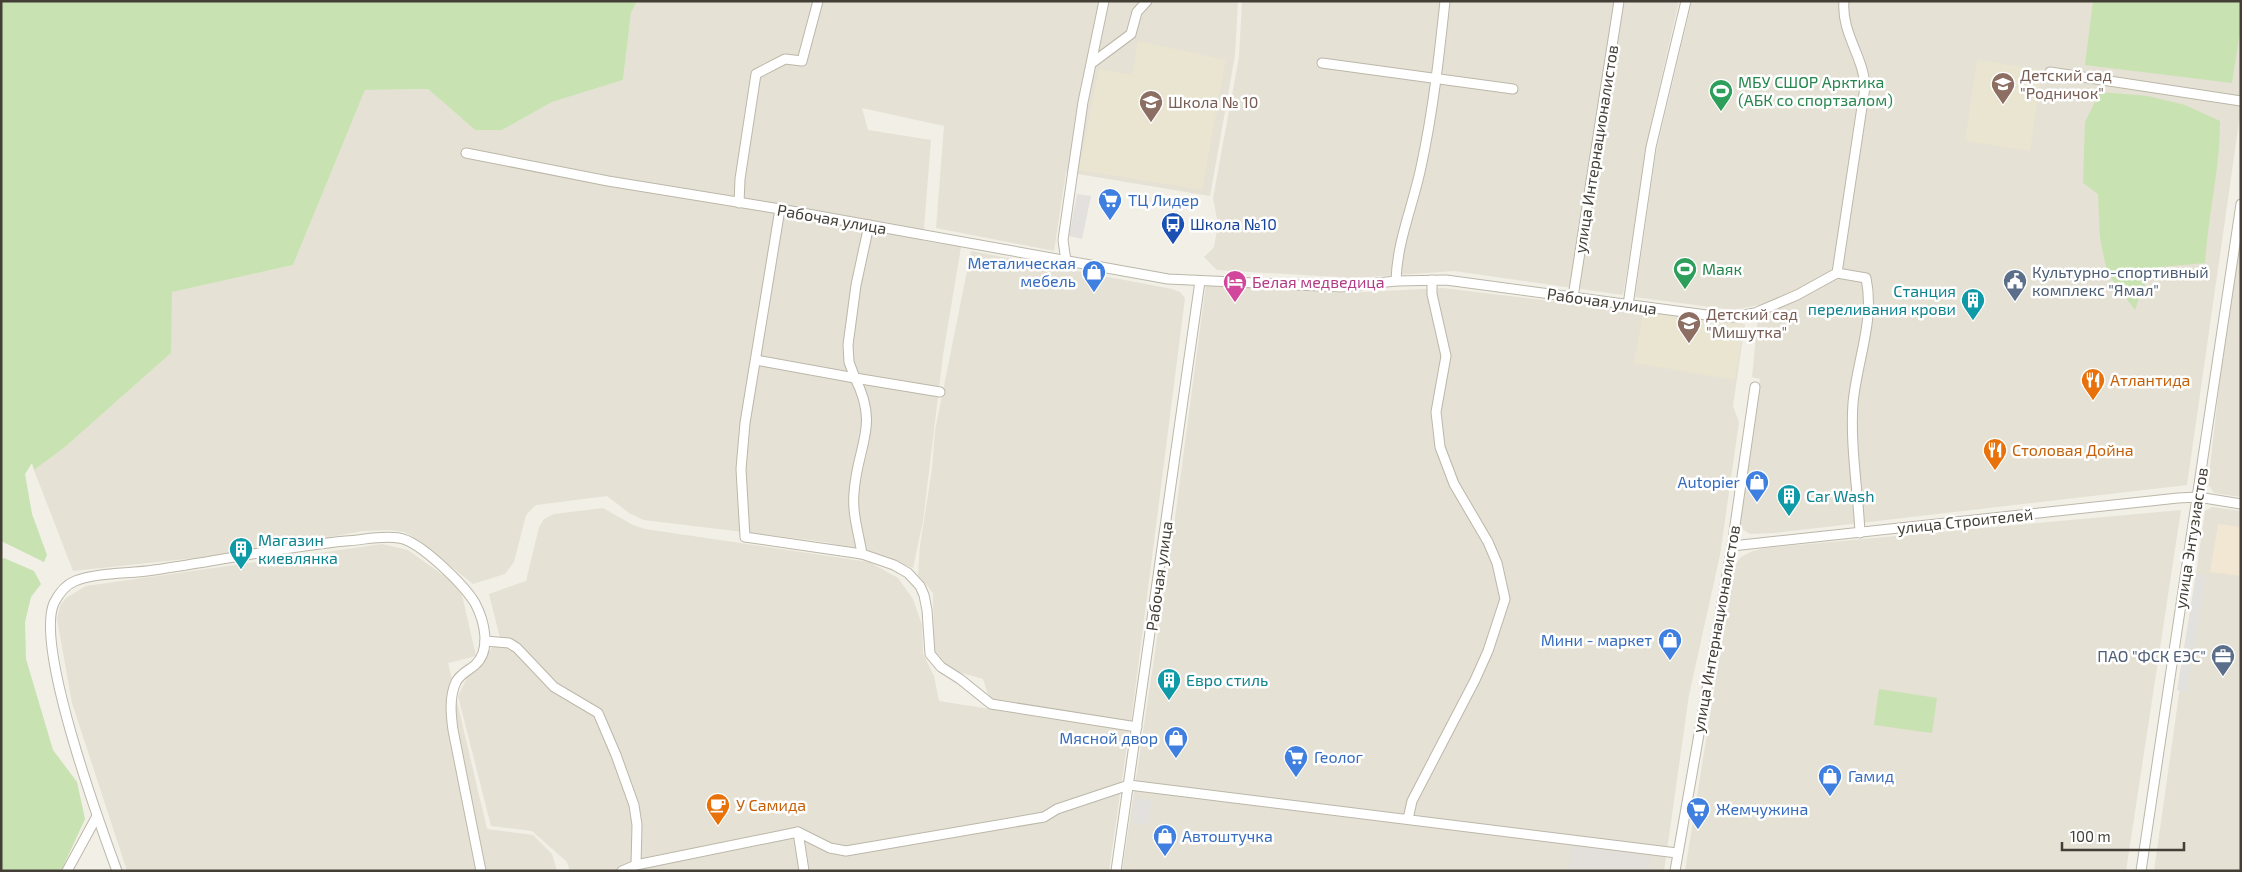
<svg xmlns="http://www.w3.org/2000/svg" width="2242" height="872" viewBox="0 0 2242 872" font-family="'Exo 2',sans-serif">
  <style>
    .residential { fill: #e5e1d4 }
    .commercial { fill: #f1e7d3 }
    .industrial { fill: #e3e0db }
    .education { fill: #e9e5d1 }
    .green { fill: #c8e2b2 }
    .parking { fill: #e2e1de }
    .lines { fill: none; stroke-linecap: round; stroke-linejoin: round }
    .minor-casing { stroke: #bcb7a9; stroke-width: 11 }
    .minor { stroke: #fff; stroke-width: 9 }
    .labels { text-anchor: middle; stroke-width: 5; stroke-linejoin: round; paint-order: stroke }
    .education-label { font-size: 16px; fill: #785e54; stroke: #fff; text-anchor: start }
    .leisure-label { font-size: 16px; fill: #27864d; stroke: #fff; text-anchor: start }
    .street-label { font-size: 16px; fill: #433f36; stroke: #fff }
    .shop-label { font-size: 16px; fill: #366cbe; stroke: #fff; text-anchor: start }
    .transit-label { font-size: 16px; fill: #164399; stroke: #fff; text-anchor: start }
    .service-label { font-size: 16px; fill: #4e5e75; stroke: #fff; text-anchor: start }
    .hotel-label { font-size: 16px; fill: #b23c85; stroke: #fff; text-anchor: start }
    .culture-label { font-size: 16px; fill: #0d838f; stroke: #fff; text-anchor: start }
    .food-label { font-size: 16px; fill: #c56008; stroke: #fff; text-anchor: start }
  </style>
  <rect width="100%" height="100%" fill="#f1efe6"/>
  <g class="residential">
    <path d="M637,1H1238L1235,55L1210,196L1066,172L1054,251L936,228L944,126L862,108L868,130L931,140L923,241L961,247L943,355L923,521L913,568L874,553L825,542L644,520L629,513L607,496L536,505L526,515L514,562L505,574L473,584L417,539L404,532L390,530L363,531L242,553L73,571L34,470L65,447L171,353V292L293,265L365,90L428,89L475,130H502L552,102L623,80L631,13Z"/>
    <path d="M1242,1H1679L1651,123L1623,295L1454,271L1355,278L1217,270L1204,257L1214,247L1218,224L1213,198L1239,57Z"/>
    <path d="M1692,1H2241V108L2187,485L1774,533L1750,534L1740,528L1739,524L1760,379L1752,377L1759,305L1733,310L1635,297L1656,152Z"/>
    <path d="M2241,240V497L2214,493L2208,484L2225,335Z"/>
    <path d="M971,251L1172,289L1180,292L1185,298L1131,722L990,700L983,679L955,671L940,662L934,650L933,593L918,575L920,546L932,469L935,431Z"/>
    <path d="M1206,284L1342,293L1443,288L1745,324L1733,406L1739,422L1720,555L1689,695L1664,871H1122L1173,533Z"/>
    <path d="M2212,507L2241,511V871H2154L2205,511Z"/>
    <path d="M603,508L633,525L645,529L869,562L898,578L913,599L922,625L923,654L934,676L939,701L1129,731L1109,871H570L567,862L532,831L491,826L458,696L467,678L500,638L489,594L526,581L539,527L544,519L554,514Z"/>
    <path d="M2181,510L2126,871H1685L1734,566L1741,557L1753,551L1765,548Z"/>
    <path d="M382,544L408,550L451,581L462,595L476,656L448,663L487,829L533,835L552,854L557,871H127L72,703L57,619L60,606L66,598L86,586Z"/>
  </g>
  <path class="commercial" d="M2218,524L2241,527V576L2210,572Z"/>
  <path class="industrial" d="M1571,845L1651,856L1649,871H1568Z"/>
  <g class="education">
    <path d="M1138,41L1226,60L1202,190L1079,170L1099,69L1132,75Z"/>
    <path d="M1977,60L2042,70L2030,151L1965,141Z"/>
    <path d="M1643,312L1744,325L1735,380L1634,363Z"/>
  </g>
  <g class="green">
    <path d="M1,1H637L631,13L623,80L552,102L502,130H475L428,89L365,90L293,265L172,292L171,353L65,447L34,470L32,463L25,474L32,514L47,555L44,562L1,541Z"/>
    <path d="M2093,1H2241V25L2232,83L2085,65Z"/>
    <path d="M2100,92L2148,96L2185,105L2220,121C2220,169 2208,215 2205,263L2160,267L2143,287L2135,310L2107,272L2100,238L2098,194L2083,183L2085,122Z"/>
    <path d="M4,558L34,571L41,584L31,597L25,622L26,659L53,750L77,782L85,819L61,871H1V560Z"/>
    <path d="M1879,689L1937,698L1932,733L1874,725Z"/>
  </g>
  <g class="parking">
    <path d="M1077,194L1091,196L1082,239L1069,236Z"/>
    <path d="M2196,574L2206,575L2187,692L2177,690Z"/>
    <path d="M1135,798L1152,800L1148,825L1132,823Z"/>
  </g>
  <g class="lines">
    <g class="minor-casing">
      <g id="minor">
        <path d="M1092,63L1131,34L1137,12L1147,1"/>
        <path d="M1322,63L1513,89"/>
        <path d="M2050,72L2241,101"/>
        <path d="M466,153L608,181L780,209L1168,279L1341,287L1396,281L1446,280L1714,316L1733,317L1755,313L1797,295L1837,273L1865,87C1864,57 1841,33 1844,1"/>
        <path d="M739,203L740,179L756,74L785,59L802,61L818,1"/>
        <path d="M780,209L745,423L741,469L745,537L862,554L894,565L908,573L920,586L924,595L927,610L930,654L941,667L960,679L991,704L1137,727"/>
        <path d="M869,225L856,285L848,345L849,362L855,378L940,392"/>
        <path d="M1066,261L1063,240L1073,170L1083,102L1104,1"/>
        <path d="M1837,273L1866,278C1875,321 1857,360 1853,403C1850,446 1858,490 1860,533"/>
        <path d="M1396,281C1397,241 1413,206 1421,167C1433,112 1439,57 1445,1"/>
        <path d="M1573,297L1619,1"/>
        <path d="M1628,305L1651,147L1686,1"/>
        <path d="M756,360L855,378C880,427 857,445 854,493C852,514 859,534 862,554"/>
        <path d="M1732,546L2178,498L2198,497L2241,504"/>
        <path d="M485,641L509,643L517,648L554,687L598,713L616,755L634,805L637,825L636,865"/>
        <path d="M1408,819L1412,801L1475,680L1488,651L1505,599L1497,563L1488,542L1454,484L1440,447L1436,412L1446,356L1432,294V280"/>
        <path d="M798,832L804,871"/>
        <path d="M67,871L97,816"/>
        <path d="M117,871C99,822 35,646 54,603C59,593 65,585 75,581C99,572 129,574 154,570C218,561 282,547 346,541C363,540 382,535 399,538C420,541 464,585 475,603C484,620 492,650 475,665C468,671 460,674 456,682C449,697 451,715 453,730L481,871"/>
        <path d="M622,871L636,865L798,832L830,848L846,851L1044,817L1057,809L1129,785L1677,853"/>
        <path d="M1116,871L1200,281"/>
        <path d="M1675,871L1732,546L1755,387"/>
        <path d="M2141,871L2241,204"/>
      </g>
    </g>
    <use href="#minor" class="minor"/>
  </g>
  <defs>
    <g id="school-pin" transform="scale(1.25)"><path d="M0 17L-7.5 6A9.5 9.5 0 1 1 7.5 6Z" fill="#8d6e63" stroke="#fff"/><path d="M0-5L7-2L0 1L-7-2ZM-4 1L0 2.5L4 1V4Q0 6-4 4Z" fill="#fff"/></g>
    <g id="stadium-pin" transform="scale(1.25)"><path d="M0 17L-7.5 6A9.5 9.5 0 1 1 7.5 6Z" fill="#2e9e5b" stroke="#fff"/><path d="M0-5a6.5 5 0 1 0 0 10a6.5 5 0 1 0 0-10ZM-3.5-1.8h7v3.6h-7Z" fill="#fff"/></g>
    <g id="supermarket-pin" transform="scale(1.25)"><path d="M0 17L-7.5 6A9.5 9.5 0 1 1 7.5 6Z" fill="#3f7fe0" stroke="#fff"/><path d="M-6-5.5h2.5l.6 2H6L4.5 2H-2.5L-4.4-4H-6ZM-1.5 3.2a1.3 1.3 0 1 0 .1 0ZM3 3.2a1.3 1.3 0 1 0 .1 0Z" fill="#fff"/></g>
    <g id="bus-pin" transform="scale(1.25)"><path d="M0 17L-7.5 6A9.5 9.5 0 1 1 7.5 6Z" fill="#1a4fb4" stroke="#fff"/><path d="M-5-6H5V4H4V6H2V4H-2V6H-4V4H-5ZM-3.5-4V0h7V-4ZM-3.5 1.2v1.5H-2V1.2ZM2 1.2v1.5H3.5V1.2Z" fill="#fff"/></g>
    <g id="shop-pin" transform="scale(1.25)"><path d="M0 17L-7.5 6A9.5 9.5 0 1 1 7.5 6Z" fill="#3f7fe0" stroke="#fff"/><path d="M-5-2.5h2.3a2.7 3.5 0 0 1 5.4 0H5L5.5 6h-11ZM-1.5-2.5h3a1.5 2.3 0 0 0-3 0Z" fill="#fff"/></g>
    <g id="civic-pin" transform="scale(1.25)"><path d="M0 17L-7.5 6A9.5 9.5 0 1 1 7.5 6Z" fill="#5c6f8a" stroke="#fff"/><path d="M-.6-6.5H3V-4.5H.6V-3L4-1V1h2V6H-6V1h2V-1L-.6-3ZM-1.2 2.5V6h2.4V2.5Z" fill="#fff"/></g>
    <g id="hotel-pin" transform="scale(1.25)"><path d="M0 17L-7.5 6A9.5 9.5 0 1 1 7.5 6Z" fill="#d1479c" stroke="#fff"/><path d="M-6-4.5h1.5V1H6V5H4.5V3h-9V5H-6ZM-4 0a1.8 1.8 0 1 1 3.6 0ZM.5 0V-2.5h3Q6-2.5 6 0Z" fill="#fff"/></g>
    <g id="building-pin" transform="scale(1.25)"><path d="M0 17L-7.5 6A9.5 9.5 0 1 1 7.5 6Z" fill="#0f9aa8" stroke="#fff"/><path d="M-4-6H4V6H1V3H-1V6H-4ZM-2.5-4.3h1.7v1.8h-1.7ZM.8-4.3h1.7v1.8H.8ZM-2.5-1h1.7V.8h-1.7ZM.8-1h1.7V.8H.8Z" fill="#fff"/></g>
    <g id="restaurant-pin" transform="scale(1.25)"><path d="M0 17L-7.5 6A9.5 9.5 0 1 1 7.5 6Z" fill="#e8710a" stroke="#fff"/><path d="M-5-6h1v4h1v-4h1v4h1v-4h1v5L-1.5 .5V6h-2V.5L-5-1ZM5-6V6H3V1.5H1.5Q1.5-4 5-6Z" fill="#fff"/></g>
    <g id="office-pin" transform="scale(1.25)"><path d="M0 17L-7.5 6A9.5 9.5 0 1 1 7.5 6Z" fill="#5c6f8a" stroke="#fff"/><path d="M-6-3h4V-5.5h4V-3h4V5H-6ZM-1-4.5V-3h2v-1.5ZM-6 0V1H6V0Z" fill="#fff"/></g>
    <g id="cafe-pin" transform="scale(1.25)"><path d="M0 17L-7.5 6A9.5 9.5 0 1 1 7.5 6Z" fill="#e8710a" stroke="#fff"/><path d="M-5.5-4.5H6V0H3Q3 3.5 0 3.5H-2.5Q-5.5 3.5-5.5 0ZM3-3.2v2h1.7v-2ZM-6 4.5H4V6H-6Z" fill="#fff"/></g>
  </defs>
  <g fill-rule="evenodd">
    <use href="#school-pin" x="2003" y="84"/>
    <use href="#stadium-pin" x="1721" y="91"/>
    <use href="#school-pin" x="1151" y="102"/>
    <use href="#supermarket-pin" x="1110" y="200"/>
    <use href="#bus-pin" x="1173" y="224"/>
    <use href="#stadium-pin" x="1685" y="269"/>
    <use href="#shop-pin" x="1094" y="272"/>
    <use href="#civic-pin" x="2015" y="281"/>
    <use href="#hotel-pin" x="1235" y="282"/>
    <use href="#building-pin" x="1973" y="300"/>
    <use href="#school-pin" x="1689" y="323"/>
    <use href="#restaurant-pin" x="2093" y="380"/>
    <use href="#restaurant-pin" x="1995" y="450"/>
    <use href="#shop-pin" x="1757" y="482"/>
    <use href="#building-pin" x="1789" y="496"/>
    <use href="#building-pin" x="241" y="549"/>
    <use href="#shop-pin" x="1670" y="640"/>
    <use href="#office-pin" x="2223" y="656"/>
    <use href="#building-pin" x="1169" y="680"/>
    <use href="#shop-pin" x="1176" y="738"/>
    <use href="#supermarket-pin" x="1296" y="757"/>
    <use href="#shop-pin" x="1830" y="776"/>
    <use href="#cafe-pin" x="718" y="805"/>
    <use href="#supermarket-pin" x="1698" y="809"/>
    <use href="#shop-pin" x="1165" y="836"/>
  </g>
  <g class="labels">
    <g class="education-label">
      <text x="2020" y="81">Детский сад<tspan x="2020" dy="18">"Родничок"</tspan></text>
      <text x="1168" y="108">Школа № 10</text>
      <text x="1706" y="320">Детский сад<tspan x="1706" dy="18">"Мишутка"</tspan></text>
    </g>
    <g class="leisure-label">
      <text x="1738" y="88">МБУ СШОР Арктика<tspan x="1738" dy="18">(АБК со спортзалом)</tspan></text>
      <text x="1702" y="275">Маяк</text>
    </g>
    <g class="street-label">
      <text transform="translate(1596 149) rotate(-81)" y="6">улица Интернационалистов</text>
      <text transform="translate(832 219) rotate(10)" y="6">Рабочая улица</text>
      <text transform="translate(1602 301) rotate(8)" y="6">Рабочая улица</text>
      <text transform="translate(1965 521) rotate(-6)" y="6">улица Строителей</text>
      <text transform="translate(2191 538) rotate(-81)" y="6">улица Энтузиастов</text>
      <text transform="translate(1159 576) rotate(-82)" y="6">Рабочая улица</text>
      <text transform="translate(1716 629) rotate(-80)" y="6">улица Интернационалистов</text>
    </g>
    <g class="shop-label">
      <text x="1128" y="206">ТЦ Лидер</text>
      <text x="1076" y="269" text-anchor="end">Металическая<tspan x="1076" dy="18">мебель</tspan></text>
      <text x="1740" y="488" text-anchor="end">Autopier</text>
      <text x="1652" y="646" text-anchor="end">Мини - маркет</text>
      <text x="1158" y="744" text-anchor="end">Мясной двор</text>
      <text x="1314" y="763">Геолог</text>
      <text x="1848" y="782">Гамид</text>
      <text x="1716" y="815">Жемчужина</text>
      <text x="1182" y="842">Автоштучка</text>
    </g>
    <g class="transit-label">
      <text x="1190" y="230">Школа №10</text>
    </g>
    <g class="service-label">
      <text x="2032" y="278">Культурно-спортивный<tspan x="2032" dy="18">комплекс "Ямал"</tspan></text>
      <text x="2206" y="662" text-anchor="end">ПАО "ФСК ЕЭС"</text>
    </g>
    <g class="hotel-label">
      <text x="1252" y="288">Белая медведица</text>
    </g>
    <g class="culture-label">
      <text x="1956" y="297" text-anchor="end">Станция<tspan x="1956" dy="18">переливания крови</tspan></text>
      <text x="1806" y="502">Car Wash</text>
      <text x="258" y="546">Магазин<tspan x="258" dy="18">киевлянка</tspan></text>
      <text x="1186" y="686">Евро стиль</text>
    </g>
    <g class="food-label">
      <text x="2110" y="386">Атлантида</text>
      <text x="2012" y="456">Столовая Дойна</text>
      <text x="736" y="811">У Самида</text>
    </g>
  </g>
  <rect width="2242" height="872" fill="none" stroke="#433f36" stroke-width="5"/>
  <path d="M2062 842v8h122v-8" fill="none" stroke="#433f36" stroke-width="2.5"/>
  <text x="2070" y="842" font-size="15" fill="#433f36" stroke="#ffffff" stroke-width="4" paint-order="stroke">100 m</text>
</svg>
